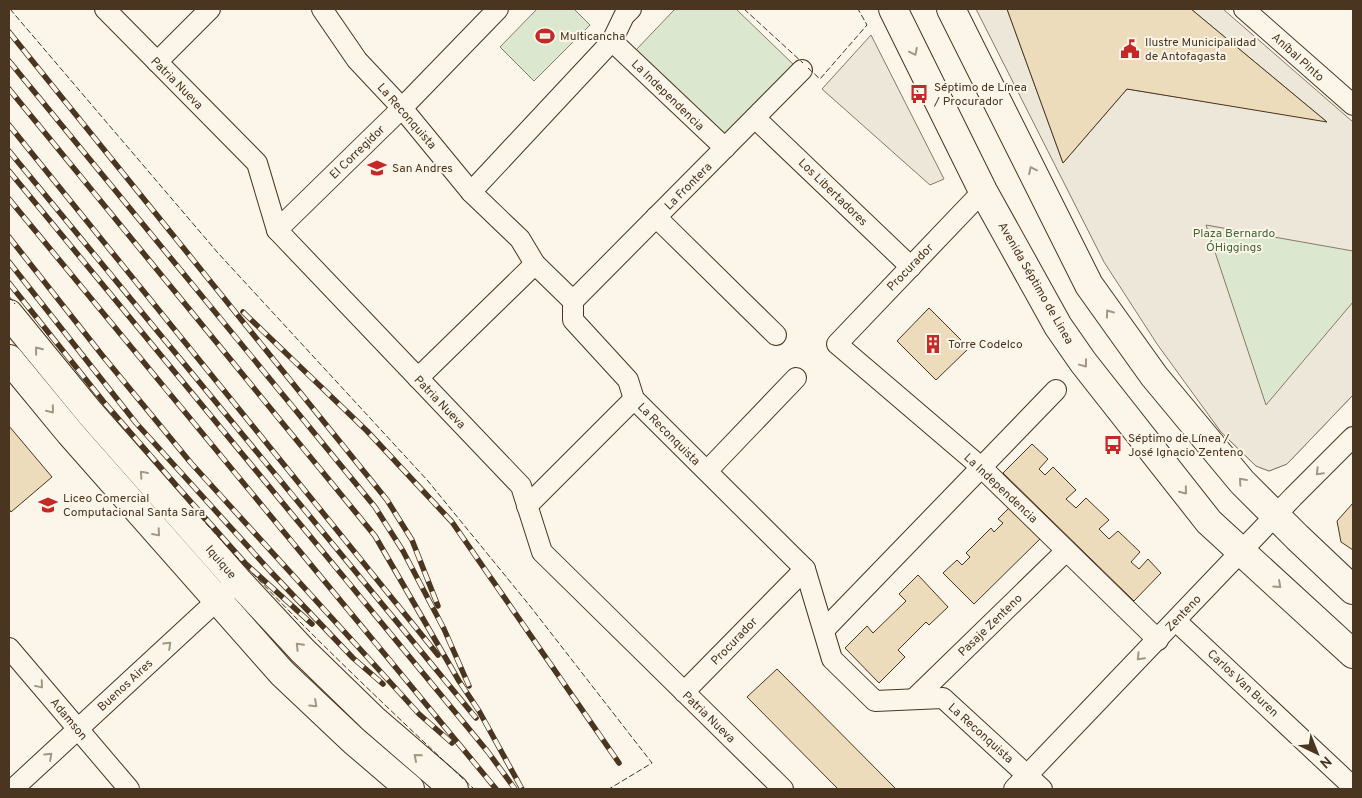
<svg xmlns="http://www.w3.org/2000/svg" width="1362" height="798" viewBox="0 0 1362 798" font-family="Overpass,sans-serif">
  <style>
    .green { fill: #dce7d0; stroke: #887966 }
    .parking { fill: #ede7d9; stroke: #887966 }
    .building { fill: #ecdcbc; stroke: #4a3520 }
    .lines { fill: none; stroke-linecap: round; stroke-linejoin: round }
    .minor-casing { stroke: #4a3520; stroke-width: 22 }
    .primary-casing { stroke: #4a3520; stroke-width: 30 }
    .trunk-casing { stroke: #4a3520; stroke-width: 30 }
    .minor { stroke: #fbf6e9; stroke-width: 20 }
    .primary { stroke: #fbf6e9; stroke-width: 28 }
    .trunk { stroke: #fbf6e9; stroke-width: 28 }
    .rail-casing { stroke: #4a3520; stroke-width: 5.5 }
    .rail { stroke: #fbf6e9; stroke-width: 4; stroke-dasharray: 11; stroke-linecap: butt }
    .fence { stroke: #4a3520; stroke-width: 1; stroke-dasharray: 6 2.5; stroke-linecap: butt }
    .oneway { stroke: #a29684 }
    .labels { text-anchor: middle; stroke-width: 4; stroke-linejoin: round; paint-order: stroke }
    .poi-label { font-size: 12px; fill: #4a3520; stroke: #fbf6e9; text-anchor: start }
    .street-label { font-size: 12px; fill: #4a3520; stroke: #fbf6e9 }
    .park-label { font-size: 12px; fill: #436837; stroke: #fbf6e9 }
  </style>
  <rect width="100%" height="100%" fill="#fbf6e9"/>
  <g class="green">
    <path d="M537,9H574L590,25L534,81L500,47Z"/>
    <path d="M675,9H736L795,66L725,140L634,52Z"/>
    <path d="M1353,134V395L1287,464L1269,471L1256,466L1221,432L1084,222L1064,181Z"/>
  </g>
  <g class="parking">
    <path d="M976,9H1007L1063,163L1127,89L1326,121L1191,9H1223L1353,122V251L1206,225L1266,405L1353,302V395L1287,464L1269,471L1256,466L1221,432L1157,344L1104,262Z"/>
    <path d="M871,35L944,179L930,185L822,89Z"/>
  </g>
  <g class="building">
    <path d="M1007,9H1191L1327,122L1127,89L1063,163Z"/>
    <path d="M929,308L969,348L936,380L897,341Z"/>
    <path d="M9,426L52,477L11,512L9,509Z"/>
    <path d="M1032,444L1048,459L1039,469L1045,475L1053,467L1076,490L1066,499L1076,508L1086,498L1109,520L1099,529L1109,539L1118,531L1140,552L1131,562L1139,569L1148,559L1161,573L1134,601L1003,473Z"/>
    <path d="M1353,503V550L1341,542L1337,521Z"/>
    <path d="M1012,505L1043,536L974,604L943,573L957,560L962,565L970,557L966,553L991,528L994,532L1003,523L998,519Z"/>
    <path d="M918,575L948,607L929,625L926,622L898,650L905,657L879,683L845,648L867,626L873,633L906,601L899,594Z"/>
    <path d="M777,669L896,789H838L747,697Z"/>
  </g>
  <g class="lines">
    <g class="minor-casing">
      <g id="minor">
        <path d="M105,9L257,163L277,230L521,486L542,552L783,789"/>
        <path d="M322,9L357,60L402,108L471,192L520,239L535,264L573,301V320L628,380L634,399L805,569L832,659L875,701L943,698L1042,789"/>
        <path d="M1244,9L1353,105"/>
        <path d="M612,41L725,148"/>
        <path d="M157,62L210,9"/>
        <path d="M755,118L911,267"/>
        <path d="M983,191L837,344L981,467L1158,640"/>
        <path d="M471,192L612,41L624,16L631,9"/>
        <path d="M656,217L776,335"/>
        <path d="M277,230L402,108L498,9"/>
        <path d="M573,301L802,70"/>
        <path d="M418,378L535,264"/>
        <path d="M707,471L796,378"/>
        <path d="M527,506L634,399"/>
        <path d="M1176,621L1353,787"/>
        <path d="M824,630L1056,390"/>
        <path d="M9,648L129,789"/>
        <path d="M684,692L805,569"/>
        <path d="M914,699L1066,551"/>
        <path d="M13,789L238,581"/>
        <path d="M1014,789L1293,497L1353,437"/>
      </g>
    </g>
    <g class="primary-casing">
      <g id="primary">
        <path d="M9,314L90,413L238,581L302,650L373,719L454,789"/>
        <path d="M9,359L70,433L282,673L354,741L410,789"/>
      </g>
    </g>
    <g class="trunk-casing">
      <g id="trunk">
        <path d="M893,9L983,191L1058,326L1083,362L1209,522L1353,654"/>
        <path d="M951,9L1089,285L1154,376L1242,482L1297,537L1353,590"/>
      </g>
    </g>
    <use href="#minor" class="minor"/>
    <use href="#primary" class="primary"/>
    <use href="#trunk" class="trunk"/>
    <g class="rail-casing">
      <g id="rail">
        <path d="M9,32L387,500L412,540L438,606"/>
        <path d="M9,61L375,507L403,551L444,629L469,686"/>
        <path d="M9,89L375,536L459,681L479,711L522,789"/>
        <path d="M9,125L438,655"/>
        <path d="M9,151L476,718"/>
        <path d="M9,171L488,752L515,789"/>
        <path d="M9,199L496,789"/>
        <path d="M9,237L102,355L191,463L419,714L452,743"/>
        <path d="M9,262L136,423L271,572L353,658L383,684"/>
        <path d="M9,283L103,401L176,485L246,564L312,624"/>
        <path d="M243,312L367,431L452,522L619,763"/>
      </g>
    </g>
    <use href="#rail" class="rail"/>
    <g class="fence">
      <path d="M10,9L218,253L428,481L530,606L652,763L609,789"/>
      <path d="M744,9L803,63"/>
      <path d="M808,68L820,79L867,25L858,9"/>
      <path d="M9,296L15,304"/>
      <path d="M200,517C287,613 380,701 474,789"/>
    </g>
  </g>
  <defs><path id="oneway-chevron" d="M-2-3.5L2.5 0L-2 3.5" fill="none" stroke-width="1.6" stroke-linecap="round" stroke-linejoin="round" transform="scale(1.25)"/></defs>
  <g class="oneway">
    <use href="#oneway-chevron" transform="translate(914 52) rotate(64)"/>
    <use href="#oneway-chevron" transform="translate(1032 170) rotate(-116)"/>
    <use href="#oneway-chevron" transform="translate(1109 313) rotate(-126)"/>
    <use href="#oneway-chevron" transform="translate(38 350) rotate(-129)"/>
    <use href="#oneway-chevron" transform="translate(1084 364) rotate(53)"/>
    <use href="#oneway-chevron" transform="translate(51 410) rotate(51)"/>
    <use href="#oneway-chevron" transform="translate(1319 472) rotate(135)"/>
    <use href="#oneway-chevron" transform="translate(143 474) rotate(-131)"/>
    <use href="#oneway-chevron" transform="translate(1242 481) rotate(-132)"/>
    <use href="#oneway-chevron" transform="translate(1184 491) rotate(51)"/>
    <use href="#oneway-chevron" transform="translate(157 533) rotate(49)"/>
    <use href="#oneway-chevron" transform="translate(1278 585) rotate(42)"/>
    <use href="#oneway-chevron" transform="translate(168 645) rotate(-43)"/>
    <use href="#oneway-chevron" transform="translate(299 646) rotate(-134)"/>
    <use href="#oneway-chevron" transform="translate(1140 657) rotate(134)"/>
    <use href="#oneway-chevron" transform="translate(40 685) rotate(50)"/>
    <use href="#oneway-chevron" transform="translate(314 704) rotate(43)"/>
    <use href="#oneway-chevron" transform="translate(49 756) rotate(-43)"/>
    <use href="#oneway-chevron" transform="translate(417 757) rotate(-139)"/>
  </g>
  <defs>
    <g id="stadium-bare" transform="scale(1.5)"><path d="M0-5a6.5 5 0 1 0 0 10a6.5 5 0 1 0 0-10ZM-3.5-1.8h7v3.6h-7Z" fill="#c62828" stroke="#fbf6e9" stroke-width="2.5" paint-order="stroke"/></g>
    <g id="civic-bare" transform="scale(1.5)"><path d="M-.6-6.5H3V-4.5H.6V-3L4-1V1h2V6H-6V1h2V-1L-.6-3ZM-1.2 2.5V6h2.4V2.5Z" fill="#c62828" stroke="#fbf6e9" stroke-width="2.5" paint-order="stroke"/></g>
    <g id="bus-bare" transform="scale(1.5)"><path d="M-5-6H5V4H4V6H2V4H-2V6H-4V4H-5ZM-3.5-4V0h7V-4ZM-3.5 1.2v1.5H-2V1.2ZM2 1.2v1.5H3.5V1.2Z" fill="#c62828" stroke="#fbf6e9" stroke-width="2.5" paint-order="stroke"/></g>
    <g id="school-bare" transform="scale(1.5)"><path d="M0-5L7-2L0 1L-7-2ZM-4 1L0 2.5L4 1V4Q0 6-4 4Z" fill="#c62828" stroke="#fbf6e9" stroke-width="2.5" paint-order="stroke"/></g>
    <g id="building-bare" transform="scale(1.5)"><path d="M-4-6H4V6H1V3H-1V6H-4ZM-2.5-4.3h1.7v1.8h-1.7ZM.8-4.3h1.7v1.8H.8ZM-2.5-1h1.7V.8h-1.7ZM.8-1h1.7V.8H.8Z" fill="#c62828" stroke="#fbf6e9" stroke-width="2.5" paint-order="stroke"/></g>
  </defs>
  <g fill-rule="evenodd">
    <use href="#stadium-bare" x="545" y="36"/>
    <use href="#civic-bare" x="1130" y="49"/>
    <use href="#bus-bare" x="919" y="94"/>
    <use href="#school-bare" x="377" y="168"/>
    <use href="#building-bare" x="933" y="344"/>
    <use href="#bus-bare" x="1113" y="445"/>
    <use href="#school-bare" x="48" y="505"/>
  </g>
  <g class="labels">
    <g class="poi-label">
      <text x="560" y="40">Multicancha</text>
      <text x="1145" y="46">Ilustre Municipalidad<tspan x="1145" dy="14">de Antofagasta</tspan></text>
      <text x="934" y="91">Séptimo de Línea<tspan x="934" dy="14">/ Procurador</tspan></text>
      <text x="392" y="172">San Andres</text>
      <text x="948" y="348">Torre Codelco</text>
      <text x="1128" y="442">Séptimo de Línea /<tspan x="1128" dy="14">José Ignacio Zenteno</tspan></text>
      <text x="63" y="502">Liceo Comercial<tspan x="63" dy="14">Computacional Santa Sara</tspan></text>
    </g>
    <g class="street-label">
      <text transform="translate(1298 57) rotate(42)" y="4">Aníbal Pinto</text>
      <text transform="translate(177 83) rotate(45)" y="4">Patria Nueva</text>
      <text transform="translate(668 95) rotate(44)" y="4">La Independencia</text>
      <text transform="translate(407 116) rotate(49)" y="4">La Reconquista</text>
      <text transform="translate(357 152) rotate(-44)" y="4">El Corregidor</text>
      <text transform="translate(688 186) rotate(-45)" y="4">La Frontera</text>
      <text transform="translate(833 192) rotate(44)" y="4">Los Libertadores</text>
      <text transform="translate(910 267) rotate(-46)" y="4">Procurador</text>
      <text transform="translate(1036 283) rotate(60)" y="4">Avenida Séptimo de Linea</text>
      <text transform="translate(440 402) rotate(46)" y="4">Patria Nueva</text>
      <text transform="translate(669 434) rotate(45)" y="4">La Reconquista</text>
      <text transform="translate(1001 488) rotate(43)" y="4">La Independencia</text>
      <text transform="translate(221 562) rotate(49)" y="4">Iquique</text>
      <text transform="translate(1183 613) rotate(-46)" y="4">Zenteno</text>
      <text transform="translate(990 625) rotate(-44)" y="4">Pasaje Zenteno</text>
      <text transform="translate(734 641) rotate(-46)" y="4">Procurador</text>
      <text transform="translate(1243 683) rotate(43)" y="4">Carlos Van Buren</text>
      <text transform="translate(125 685) rotate(-43)" y="4">Buenos Aires</text>
      <text transform="translate(709 717) rotate(44)" y="4">Patria Nueva</text>
      <text transform="translate(69 719) rotate(50)" y="4">Adamson</text>
      <text transform="translate(981 733) rotate(42)" y="4">La Reconquista</text>
    </g>
    <g class="park-label">
      <text x="1234" y="237">Plaza Bernardo<tspan x="1234" dy="14">O´Higgings</tspan></text>
    </g>
  </g>
  <rect width="1362" height="798" fill="none" stroke="#4a3520" stroke-width="20"/>
  <g transform="translate(1317 753) rotate(137)" stroke="#fbf6e9" stroke-width="4" paint-order="stroke">
  <path d="M0-4L9 19L0 12L-9 19Z" fill="#4a3520"/>
  <text y="-8" font-size="14" font-weight="bold" text-anchor="middle" fill="#4a3520">N</text>
  </g>
</svg>
